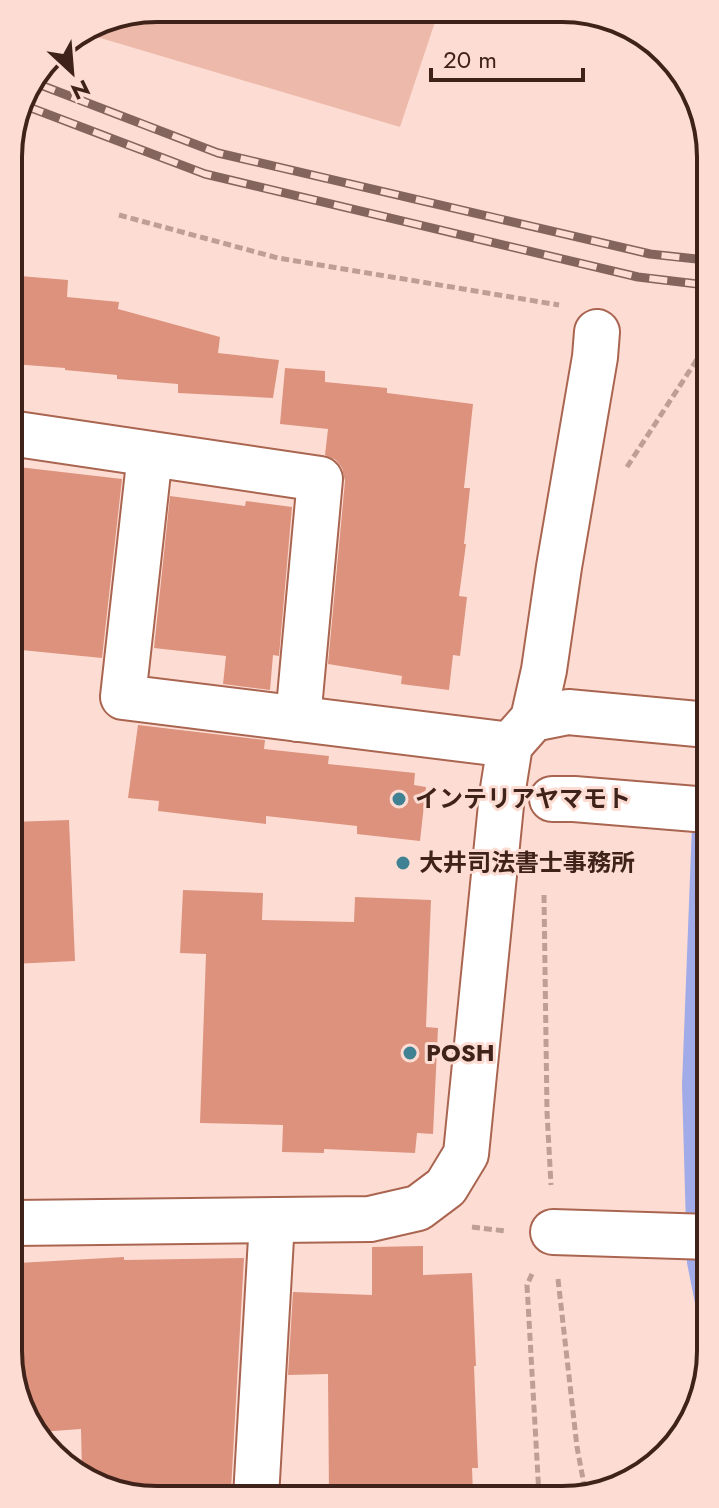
<svg xmlns="http://www.w3.org/2000/svg" width="719" height="1508" viewBox="0 0 719 1508" font-family="Jost,'Noto Sans JP',sans-serif">
  <style>
    .green { fill: #edb9aa }
    .water { fill: #a1abe8 }
    .building { fill: #dc927d }
    .lines { fill: none; stroke-linecap: round; stroke-linejoin: round }
    .minor-casing { stroke: #aa6551; stroke-width: 48 }
    .path { stroke: #be9f96; stroke-width: 5; stroke-dasharray: 8 4; stroke-linecap: butt }
    .minor { stroke: #fff; stroke-width: 44 }
    .rail-casing { stroke: #83655d; stroke-width: 9 }
    .rail { stroke: #fdddd3; stroke-width: 6; stroke-dasharray: 18; stroke-linecap: butt }
    .poi-dot { fill: #408293; stroke: #fdddd3; stroke-width: 3 }
    .labels { text-anchor: middle; stroke-width: 6; stroke-linejoin: round; paint-order: stroke }
    .poi-label { font-size: 24px; font-weight: bold; fill: #3f221a; stroke: #fdddd3; text-anchor: start }
    .rim { fill: none; stroke: #3f221a; stroke-width: 4 }
  </style>
  <rect width="100%" height="100%" fill="#fdddd3"/>
  <g class="green">
    <path d="M157,8L439,10L400,127L87,34Z"/>
    <path d="M10,263L18,266L10,361Z"/>
  </g>
  <path class="water" d="M708,664L711,1361L708,1369L687,1263L682,1085L692,825Z"/>
  <g class="building">
    <path d="M20,276L68,280L67,297L119,302L118,309L220,337L218,353L279,360L273,398L178,393V384L117,379V375L65,370V368L13,364Z"/>
    <path d="M285,368L325,371V382L387,388V393L473,404L464,488H470L464,544H466L459,596L467,597L460,656L453,655L449,690L401,684L402,676L328,664L345,481L342,468L336,460L325,455L328,429L280,424Z"/>
    <path d="M10,466L122,479L102,658L11,649Z"/>
    <path d="M170,496L245,506L246,501L292,507L279,656L273,655L270,690L223,684L226,656L154,648Z"/>
    <path d="M138,725L265,740L264,749L329,756L328,764L415,773L414,785L426,787L420,841L357,834V826L266,816V824L158,811L159,801L128,798Z"/>
    <path d="M69,820L75,961L12,964L11,822Z"/>
    <path d="M183,890L263,893L262,920L354,922L355,897L431,900L426,1027L438,1028L433,1134L417,1133L415,1153L324,1149V1153L282,1152L283,1125L200,1123L206,954L180,953Z"/>
    <path d="M423,1246V1275L472,1273L476,1366H474L478,1468H472L473,1495L329,1496L328,1374L288,1375L293,1292L372,1295V1247Z"/>
    <path d="M124,1257V1260L244,1258L231,1490L117,1491L82,1474L81,1429L39,1432L13,1390V1358H19L18,1263Z"/>
  </g>
  <g class="lines">
    <g class="minor-casing">
      <g id="minor">
        <path d="M10,433L320,479L298,719"/>
        <path d="M150,454L123,697L510,745"/>
        <path d="M533,719L544,670L559,567L595,357L597,332"/>
        <path d="M552,799H574L708,810"/>
        <path d="M13,1223L370,1219L418,1208L446,1187L466,1154L502,795L510,745L533,719L568,712L708,725"/>
        <path d="M553,1232L710,1237"/>
        <path d="M256,1497L272,1221"/>
      </g>
    </g>
    <g class="path">
      <path d="M688,101L691,94"/>
      <path d="M119,215L278,258L559,305"/>
      <path d="M627,467L707,344"/>
      <path d="M544,895L547,1112L551,1185"/>
      <path d="M472,1227L505,1231"/>
      <path d="M532,1274L527,1285L539,1495"/>
      <path d="M558,1279L577,1447L586,1495"/>
    </g>
    <use href="#minor" class="minor"/>
    <g class="rail-casing">
      <g id="rail">
        <path d="M38,84L218,153L650,254L706,260"/>
        <path d="M26,106L205,174L638,277L706,285"/>
      </g>
    </g>
    <use href="#rail" class="rail"/>
  </g>
  <g class="poi-dot">
    <circle cx="399" cy="799" r="8"/>
    <circle cx="403" cy="863" r="8"/>
    <circle cx="410" cy="1053" r="8"/>
  </g>
  <g class="labels">
    <g class="poi-label">
      <text x="415" y="807">インテリアヤマモト</text>
      <text x="419" y="871">大井司法書士事務所</text>
      <text x="426" y="1061">POSH</text>
    </g>
  </g>
  <path d="M0 0H719V1508H0ZM157 22H562A135 135 0 0 1 697 157V1351A135 135 0 0 1 562 1486H157A135 135 0 0 1 22 1351V157A135 135 0 0 1 157 22Z" fill="#fdddd3" fill-rule="evenodd"/>
  <path class="rim" d="M157 22H562A135 135 0 0 1 697 157V1351A135 135 0 0 1 562 1486H157A135 135 0 0 1 22 1351V157A135 135 0 0 1 157 22Z"/>
  <g transform="translate(72 72) rotate(154)" stroke="#fdddd3" stroke-width="6" paint-order="stroke">
  <path d="M0-6L14 30L0 20L-14 30Z" fill="#3f221a"/>
  <text y="-12" font-size="22" font-weight="bold" text-anchor="middle" fill="#3f221a">N</text>
  </g>
  <path d="M431 68v12h152v-12" fill="none" stroke="#3f221a" stroke-width="4"/>
  <text x="443" y="68" font-size="24" fill="#3f221a" stroke="#fdddd3" stroke-width="6" paint-order="stroke">20 m</text>
</svg>
